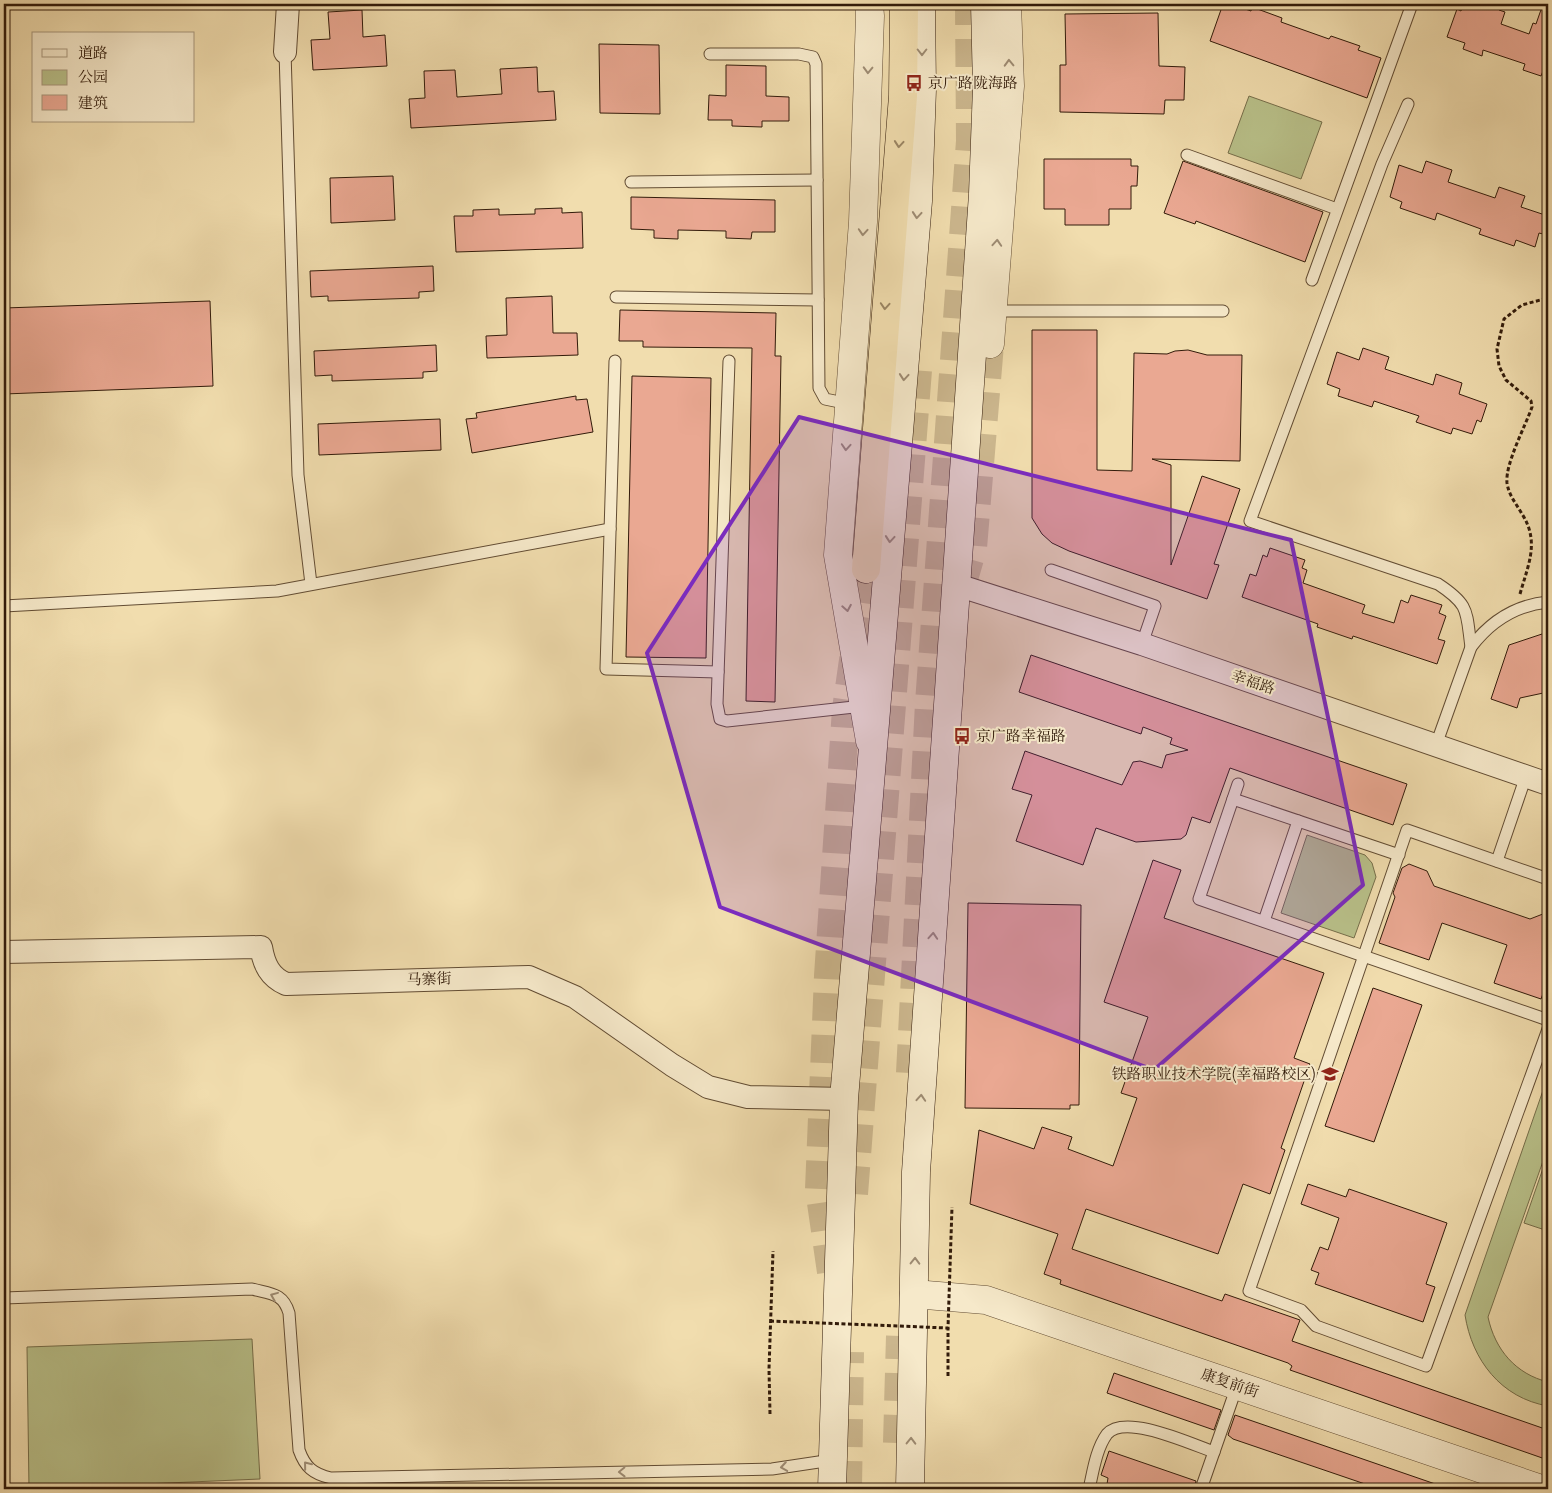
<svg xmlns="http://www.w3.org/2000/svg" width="1552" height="1493" viewBox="0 0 1552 1493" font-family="Cardo,'Noto Serif SC',serif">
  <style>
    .green { fill: #b9c18a; stroke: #766e4a }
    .building { fill: #eaa892; stroke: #321b0a }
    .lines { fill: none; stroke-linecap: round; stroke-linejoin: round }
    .trunk-tunnel { stroke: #cbb68d; stroke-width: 28; stroke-dasharray: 28 14; stroke-linecap: butt }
    .service-casing { stroke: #624c33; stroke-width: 13 }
    .minor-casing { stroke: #624c33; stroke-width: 24 }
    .tertiary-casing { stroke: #624c33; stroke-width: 29 }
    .secondary-casing { stroke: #321b0a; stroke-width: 29 }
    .trunk-casing { stroke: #321b0a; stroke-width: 29 }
    .path { stroke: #321b0a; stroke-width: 3; stroke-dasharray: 4 2.5; stroke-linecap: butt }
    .service { stroke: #f6e9ca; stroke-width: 11 }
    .minor { stroke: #f6e9ca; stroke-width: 22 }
    .tertiary { stroke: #f6e9ca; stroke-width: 28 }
    .secondary { stroke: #f6e9ca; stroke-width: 28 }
    .trunk { stroke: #f1ddae; stroke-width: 28 }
    .path-bridge { stroke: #321b0a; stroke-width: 3; stroke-dasharray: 4 2.5; stroke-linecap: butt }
    .oneway { stroke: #9e8c74 }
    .oneway2 { stroke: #9b8664 }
    .marked { fill: #7b2cbf; fill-opacity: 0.2; stroke: #7b2cbf; stroke-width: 4; stroke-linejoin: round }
    .labels { text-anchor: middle; stroke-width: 4; stroke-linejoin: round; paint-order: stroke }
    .poi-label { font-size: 15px; fill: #321b0a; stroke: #f6e9ca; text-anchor: start }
    .street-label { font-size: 15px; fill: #321b0a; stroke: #f6e9ca }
  </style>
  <rect width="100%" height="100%" fill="#f1ddae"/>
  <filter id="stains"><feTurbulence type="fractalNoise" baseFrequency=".004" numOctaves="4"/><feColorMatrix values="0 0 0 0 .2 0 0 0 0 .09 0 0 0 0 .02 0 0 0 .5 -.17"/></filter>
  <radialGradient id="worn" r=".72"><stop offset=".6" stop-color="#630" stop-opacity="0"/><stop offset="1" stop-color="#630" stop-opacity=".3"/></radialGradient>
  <g class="green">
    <path d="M1249,96L1322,122L1301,179L1228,153Z"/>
    <path d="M1307,835L1365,855L1372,863L1376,877L1354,938L1281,913Z"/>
    <path d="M1548,1076V1147L1488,1317C1495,1350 1516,1374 1548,1382V1406C1501,1398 1472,1360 1465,1315Z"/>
    <path d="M1548,1154V1231L1524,1223Z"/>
    <path d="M252,1339L260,1479L29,1489L27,1347Z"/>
  </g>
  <g class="building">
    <path d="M1223,4H1231L1251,11L1252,7L1282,18L1281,22L1329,39L1331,36L1360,46L1358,50L1381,58L1367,98L1210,41Z"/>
    <path d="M1464,4H1502L1499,10L1505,12L1501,24L1529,34L1533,23L1536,24L1543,4H1548V72L1543,71L1541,76L1523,70L1525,64L1483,50L1482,56L1463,49L1465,43L1447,37L1457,9L1461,11Z"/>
    <path d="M362,10L363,37L385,35L387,66L313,70L311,40L330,39L328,12Z"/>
    <path d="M1158,13L1159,66L1185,67L1184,100H1165L1164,114L1060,112V65H1066L1065,14Z"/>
    <path d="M599,44L659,45L660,114L600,113Z"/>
    <path d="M726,65L766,66V96L789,97V121H762V127L732,126V120H708L709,95L726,96Z"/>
    <path d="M537,67L538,92L554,91L556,120L411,128L409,99L425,98L424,71L455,70L457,97L502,94L500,69Z"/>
    <path d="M1044,159H1131V166H1138L1137,186H1131V209H1109V225H1065V209H1044Z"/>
    <path d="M1183,161L1323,212L1305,262L1196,221L1195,224L1164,213Z"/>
    <path d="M1426,161L1452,170L1448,182L1495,198L1499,187L1525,196L1521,207L1548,216L1543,234L1539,233L1535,247L1516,240L1514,246L1479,234L1481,229L1437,213L1435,220L1400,208L1402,202L1390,197L1399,165L1422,173Z"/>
    <path d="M393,176L395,220L331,223L330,178Z"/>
    <path d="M631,197L775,200V232H752L751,239L726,238V231L678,230V239L654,238V230L631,229Z"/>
    <path d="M562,208V213L582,212L583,248L456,252L454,216H473V210L499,209V215L535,214V209Z"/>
    <path d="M433,266L434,291L419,292V298L328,301V296L311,297L310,271Z"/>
    <path d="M552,296L553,333H577L578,355L487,358L486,336L507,335L506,298Z"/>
    <path d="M210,301L213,386L4,394V308Z"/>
    <path d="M620,310L776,313L775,356H781L775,702L746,701L752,348L643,347V341H619Z"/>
    <path d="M1032,330H1097V470L1132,471L1134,353L1167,354L1175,351L1188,350L1207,355H1242L1240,461L1152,459L1171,465V565L1202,476L1240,489L1214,564L1219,565L1207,599L1069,551L1052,543L1042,534L1032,518Z"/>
    <path d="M436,345L437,371L423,372V378L332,381V375L315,376L314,351Z"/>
    <path d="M1363,348L1389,357L1385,369L1433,385L1436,374L1462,383L1459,394L1487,404L1481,422L1477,420L1472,434L1453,428L1451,434L1416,422L1419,416L1374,401L1372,407L1338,396L1340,389L1327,384L1337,352L1359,360Z"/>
    <path d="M632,376L711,378L706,658L626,657Z"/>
    <path d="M576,396V400L587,399L593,432L472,453L466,419L477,418L476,413Z"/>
    <path d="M440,419L441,450L319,455L318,424Z"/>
    <path d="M1270,548L1305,560L1302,568L1307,570L1303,583L1365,605L1362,613L1394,623L1401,600L1408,603L1411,595L1442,605L1439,613L1446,616L1438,639L1445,641L1437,664L1353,636L1352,639L1317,627L1318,624L1242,597L1250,574L1256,576L1263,555L1267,557Z"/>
    <path d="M1548,632V692L1520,698L1517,708L1491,699L1509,645Z"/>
    <path d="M1031,655L1407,784L1393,825L1230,768L1210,823L1192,817L1186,835L1181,839L1136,842L1096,828L1083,865L1016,841L1032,795L1012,789L1025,751L1122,785L1133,762L1140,761L1162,768L1166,755L1188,750L1170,744L1172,738L1143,727L1141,734L1019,692Z"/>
    <path d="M1153,860L1181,870L1164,918L1324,973L1294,1058L1310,1064L1281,1148L1285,1150L1270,1194L1243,1184L1218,1254L1086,1209L1072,1249L1222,1301L1225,1294L1300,1320L1292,1341L1548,1430V1460L1290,1370L1292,1366L1288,1363L1060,1284L1061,1280L1044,1274L1058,1234L970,1204L979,1130L1034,1149L1042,1127L1072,1137L1068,1149L1113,1166L1137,1098L1121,1093L1148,1017L1104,1002Z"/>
    <path d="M1409,864L1427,871L1434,886L1530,919L1548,912V980L1541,999L1494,983L1507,945L1442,923L1429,960L1379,943L1395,897L1393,893L1402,868Z"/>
    <path d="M968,903L1081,905L1079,1105H1070V1109L965,1108Z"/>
    <path d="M1373,988L1422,1005L1374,1142L1325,1126Z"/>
    <path d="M1308,1184L1346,1197L1349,1189L1447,1223L1426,1284L1435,1287L1423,1322L1315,1284L1319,1273L1311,1270L1320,1247L1328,1250L1339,1218L1301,1204Z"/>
    <path d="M1114,1373L1221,1410L1214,1430L1107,1393Z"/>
    <path d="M1235,1415L1444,1487V1489H1366L1368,1485L1233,1439L1228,1435Z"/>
    <path d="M1109,1451L1196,1481L1194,1489H1123L1107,1484L1108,1478L1101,1475Z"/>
  </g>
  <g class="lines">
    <g class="trunk-tunnel">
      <path d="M962,586L973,548L990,344"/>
      <path d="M910,1073L929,703L970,141L969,4"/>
      <path d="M854,1194L918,370"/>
      <path d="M831,1272L819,1189L828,976L846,709L866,569"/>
      <path d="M897,1443L900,1336"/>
      <path d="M848,1489L850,1352"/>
    </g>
    <g class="service-casing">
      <g id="service">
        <path d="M285,52L298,475L311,584"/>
        <path d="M710,54H799L813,57L816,64L819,388L825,399L849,404"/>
        <path d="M1408,104L1382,164L1250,521L1438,584C1470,605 1466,611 1471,647"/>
        <path d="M1187,155L1337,209"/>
        <path d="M631,182L817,180"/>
        <path d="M1312,280L1412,4"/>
        <path d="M616,297L818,300"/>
        <path d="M992,311H1223"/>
        <path d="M615,361L606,669L718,672"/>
        <path d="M729,361L717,704L720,719L727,721L863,706"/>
        <path d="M1051,570L1155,606L1142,644"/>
        <path d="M4,606L277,591L610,529"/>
        <path d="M1436,745L1471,647C1490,622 1516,605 1548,602"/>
        <path d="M1238,784L1199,899L1548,1020"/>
        <path d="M1233,799L1399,855"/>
        <path d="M1497,861L1526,776"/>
        <path d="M1548,879L1407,830L1249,1291L1301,1310L1316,1326L1426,1366L1548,1029"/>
        <path d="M1264,921L1298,821"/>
        <path d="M4,1298L252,1289C271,1294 283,1293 289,1313L299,1450C305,1467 313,1474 331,1478L772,1469L832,1460"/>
        <path d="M1089,1489C1093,1472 1096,1449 1107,1434C1125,1413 1191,1444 1214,1452"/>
        <path d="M1201,1489L1237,1386"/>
      </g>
    </g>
    <g class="minor-casing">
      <g id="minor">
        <path d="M285,52L288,4"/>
        <path d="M957,585L1142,644L1548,784"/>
        <path d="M4,952L261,947C264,965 270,977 286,984L529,977L575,997L672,1065L708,1087L748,1097L844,1099"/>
      </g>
    </g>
    <g class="tertiary-casing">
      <g id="tertiary">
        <path d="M869,4L870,16L863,222L838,555L870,741"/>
        <path d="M990,344L1010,86L1007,4"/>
        <path d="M914,1294L986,1300L1541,1489"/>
      </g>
    </g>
    <g class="secondary-casing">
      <g id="secondary">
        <path d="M832,1489L844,1099L918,201L922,89L921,4"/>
        <path d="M910,1489L916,1172L983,194L987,87L985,4"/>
      </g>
    </g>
    <g class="trunk-casing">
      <path id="trunk" d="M866,569L903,96L904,4"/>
    </g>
    <g class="path">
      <path d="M1520,594C1528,565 1540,542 1522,514C1516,503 1509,496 1507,483C1505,464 1525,427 1532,407L1531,401L1506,380L1499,366L1497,349L1504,319L1522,305L1544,299L1548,295"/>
      <path d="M948,1376V1328"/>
      <path d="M770,1414L769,1369L773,1251"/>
    </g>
    <use href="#service" class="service"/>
    <use href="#minor" class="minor"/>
    <use href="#tertiary" class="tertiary"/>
    <use href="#secondary" class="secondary"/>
    <use href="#trunk" class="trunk"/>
    <path class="path-bridge" d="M770,1321L948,1328L952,1207"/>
  </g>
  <defs><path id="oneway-chevron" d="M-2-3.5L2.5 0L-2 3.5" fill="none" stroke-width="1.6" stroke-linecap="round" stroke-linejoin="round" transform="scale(1.25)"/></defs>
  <g class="oneway">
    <use href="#oneway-chevron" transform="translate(922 52) rotate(90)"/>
    <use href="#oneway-chevron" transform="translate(1009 63) rotate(-92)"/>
    <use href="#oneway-chevron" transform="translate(868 70) rotate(92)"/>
    <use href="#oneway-chevron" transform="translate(917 215) rotate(95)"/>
    <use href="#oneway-chevron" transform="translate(863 232) rotate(94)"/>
    <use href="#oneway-chevron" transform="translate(997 243) rotate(-86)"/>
    <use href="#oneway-chevron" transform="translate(904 377) rotate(95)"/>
    <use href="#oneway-chevron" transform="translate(846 447) rotate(94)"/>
    <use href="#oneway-chevron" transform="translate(890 539) rotate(95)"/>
    <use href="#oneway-chevron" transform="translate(847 608) rotate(80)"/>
    <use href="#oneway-chevron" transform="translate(933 936) rotate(-86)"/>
    <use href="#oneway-chevron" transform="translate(921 1098) rotate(-86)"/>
    <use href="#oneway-chevron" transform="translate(915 1261) rotate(-89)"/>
    <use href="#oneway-chevron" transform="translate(274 1296) rotate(-158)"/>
    <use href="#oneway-chevron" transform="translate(911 1441) rotate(-89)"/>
    <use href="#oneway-chevron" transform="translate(307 1465) rotate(-129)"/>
    <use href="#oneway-chevron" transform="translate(784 1467) rotate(171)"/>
    <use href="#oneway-chevron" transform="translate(622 1472) rotate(179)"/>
  </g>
  <g class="oneway2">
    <use href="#oneway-chevron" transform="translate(899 144) rotate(95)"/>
    <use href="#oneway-chevron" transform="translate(885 306) rotate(94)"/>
  </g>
  <path class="marked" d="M799,417L1291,540L1363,885L1154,1070L720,907L647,653Z"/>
  <defs>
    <g id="bus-bare" transform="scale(1.35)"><path d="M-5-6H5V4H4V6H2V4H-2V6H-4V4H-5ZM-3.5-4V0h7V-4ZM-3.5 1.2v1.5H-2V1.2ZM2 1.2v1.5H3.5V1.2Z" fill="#8f2418" stroke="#f6e9ca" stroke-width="2.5" paint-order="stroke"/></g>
    <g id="university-bare" transform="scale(1.35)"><path d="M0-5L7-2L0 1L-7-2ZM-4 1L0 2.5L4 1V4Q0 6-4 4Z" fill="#8f2418" stroke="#f6e9ca" stroke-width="2.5" paint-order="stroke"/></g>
  </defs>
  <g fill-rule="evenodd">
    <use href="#bus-bare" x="914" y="83"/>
    <use href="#bus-bare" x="962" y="736"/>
    <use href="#university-bare" x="1330" y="1074"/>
  </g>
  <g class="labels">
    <g class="poi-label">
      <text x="928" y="88">京广路陇海路</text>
      <text x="976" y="741">京广路幸福路</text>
      <text x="1316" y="1079" text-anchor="end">铁路职业技术学院(幸福路校区)</text>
    </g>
    <g class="street-label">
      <text transform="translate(1253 682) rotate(19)" y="5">幸福路</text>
      <text transform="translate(429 979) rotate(-2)" y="5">马寨街</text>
      <text transform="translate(1230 1383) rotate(19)" y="5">康复前街</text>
    </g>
  </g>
  <rect width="1552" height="1493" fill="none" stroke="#f1ddae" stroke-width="20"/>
  <rect x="5" y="5" width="1542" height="1483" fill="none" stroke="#321b0a" stroke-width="2.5"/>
  <rect x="10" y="10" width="1532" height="1473" fill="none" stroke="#321b0a"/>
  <rect x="32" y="32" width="162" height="90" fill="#f6e9ca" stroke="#a8977d"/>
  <rect x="42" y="49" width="25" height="8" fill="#f6e9ca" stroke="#a8977d"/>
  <text x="78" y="58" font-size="15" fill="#321b0a">道路</text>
  <rect x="42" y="70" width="25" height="15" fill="#b9c18a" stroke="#a8977d"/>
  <text x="78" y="82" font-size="15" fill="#321b0a">公园</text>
  <rect x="42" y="95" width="25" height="15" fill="#eaa892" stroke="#a8977d"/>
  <text x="78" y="108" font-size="15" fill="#321b0a">建筑</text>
  <rect width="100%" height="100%" filter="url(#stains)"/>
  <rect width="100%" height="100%" fill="url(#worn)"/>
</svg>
